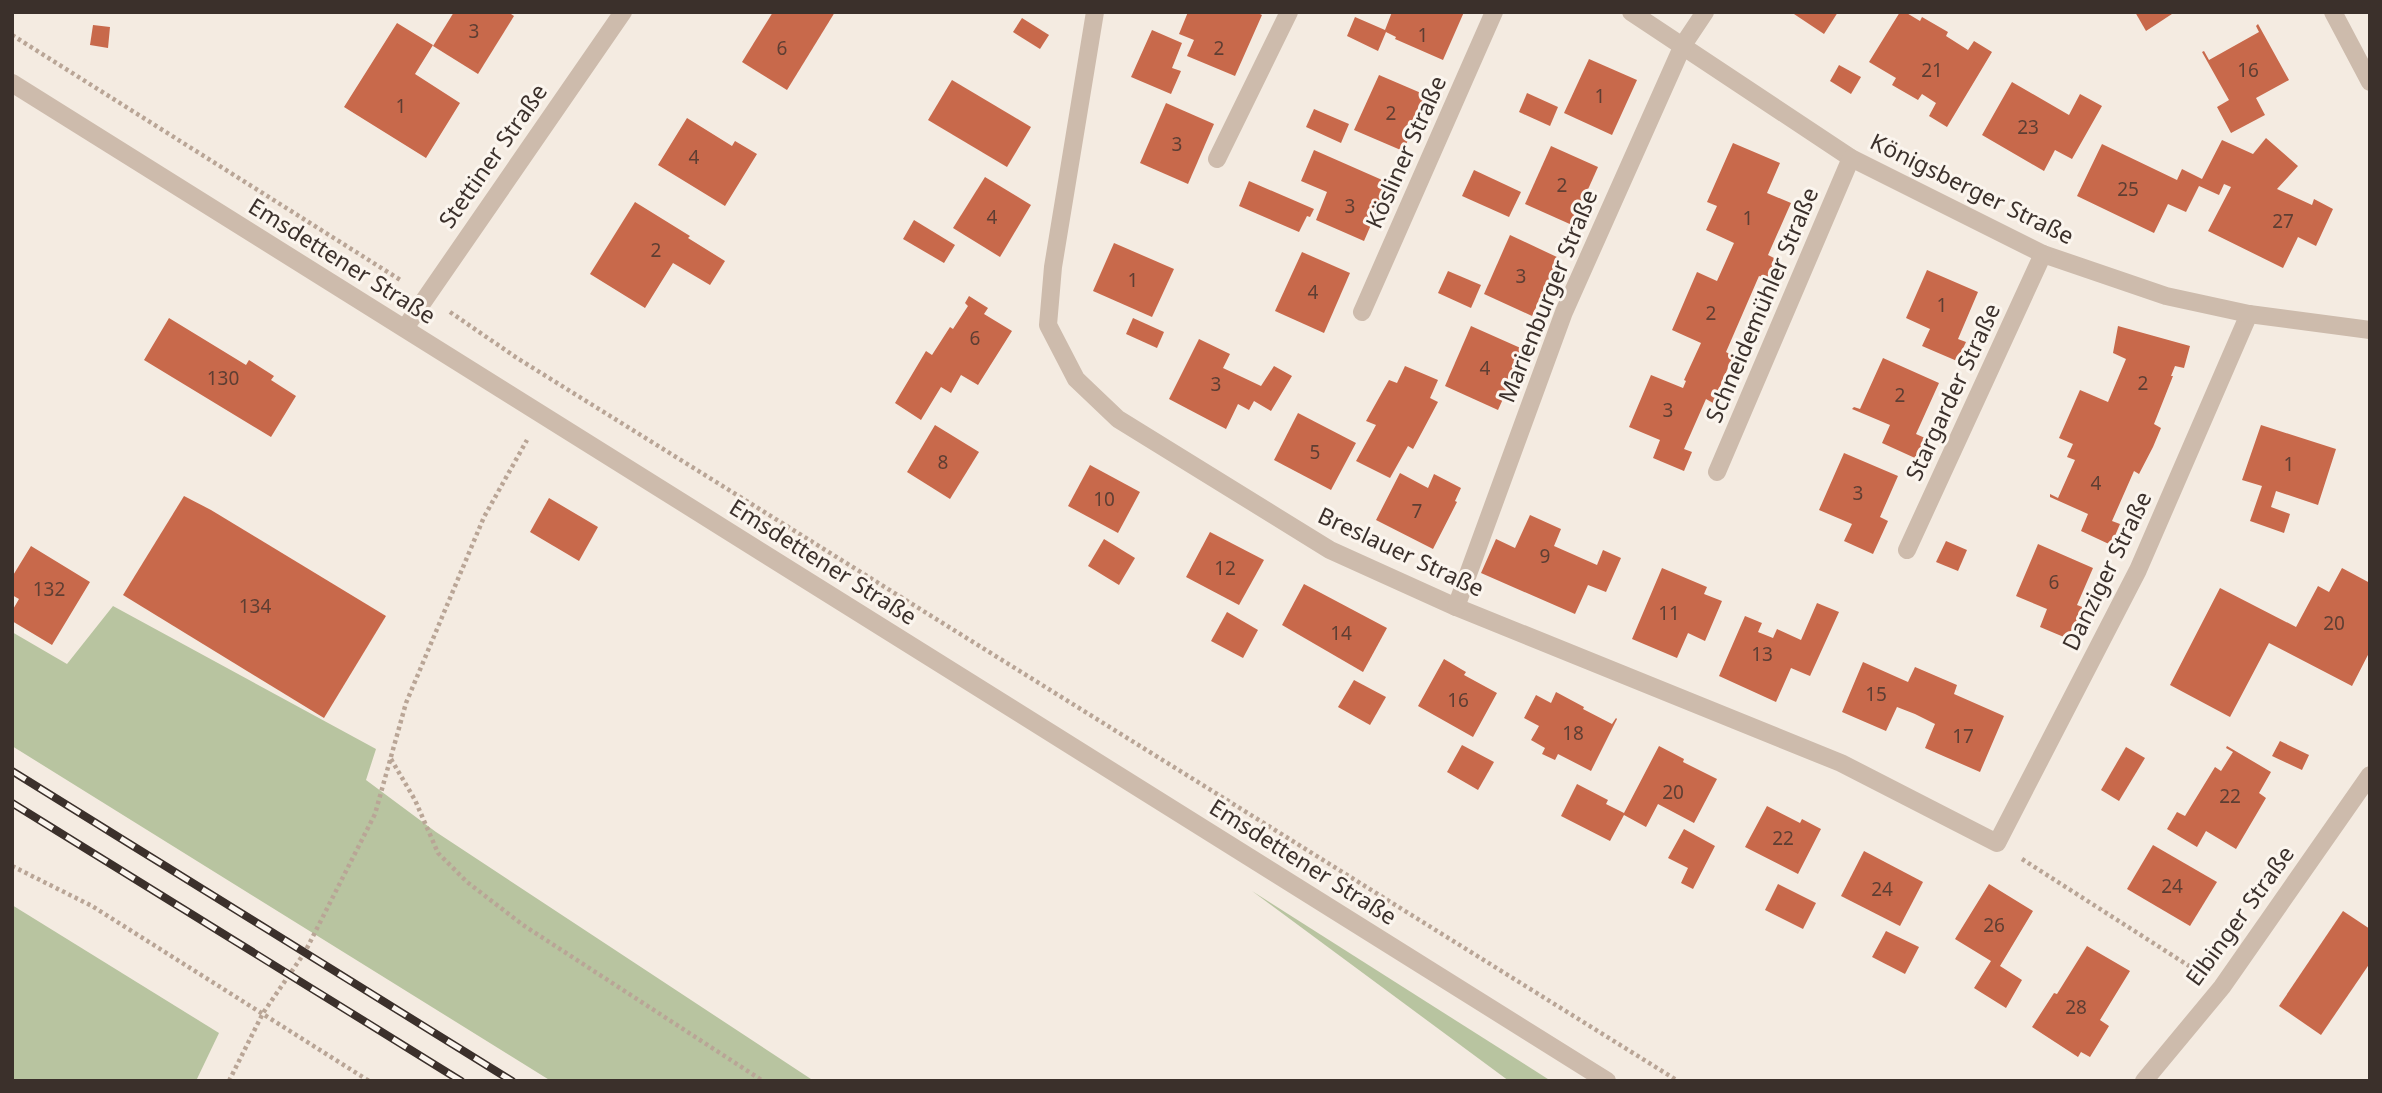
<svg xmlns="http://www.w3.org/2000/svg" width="2382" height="1093" viewBox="0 0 2382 1093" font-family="'Noto Sans',sans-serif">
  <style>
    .green { fill: #b8c4a0 }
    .building { fill: #c8694b }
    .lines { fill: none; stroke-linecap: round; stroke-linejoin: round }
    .path { stroke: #b9a596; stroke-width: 4.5; stroke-dasharray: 3.5 3.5; stroke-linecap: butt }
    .minor { stroke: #cdbbac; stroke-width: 18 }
    .tertiary { stroke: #cdbbac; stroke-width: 18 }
    .rail-casing { stroke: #3b302b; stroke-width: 8 }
    .rail { stroke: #fbf5ee; stroke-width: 5; stroke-dasharray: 16; stroke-linecap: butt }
    .labels { text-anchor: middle; stroke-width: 6; stroke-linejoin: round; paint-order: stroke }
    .number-label { font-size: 19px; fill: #5e3e33 }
    .street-label { font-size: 23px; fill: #3b302b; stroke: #fbf5ee }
  </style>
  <rect width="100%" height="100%" fill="#f4ebe1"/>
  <g class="green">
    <path d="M113,606L376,749L366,780L436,832L814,1081H551L12,746V632L67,664Z"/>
    <path d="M1252,891L1551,1081H1509Z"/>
    <path d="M12,905L219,1033L196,1081H12Z"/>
  </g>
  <g class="building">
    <path d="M454,12H508L514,16L478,74L433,46Z"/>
    <path d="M773,12H835L787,90L742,62Z"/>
    <path d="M1188,12H1256L1262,15L1235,76L1187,56L1194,40L1179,34Z"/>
    <path d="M1392,12H1464L1443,60L1395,39L1396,37L1386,32L1378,51L1347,36L1355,17L1385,30Z"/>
    <path d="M1791,12H1838L1824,34Z"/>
    <path d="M1900,12H1905L1920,21L1922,17L1948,32L1946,36L1968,50L1974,41L1992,52L1947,127L1929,116L1936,103L1922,94L1918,100L1892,85L1896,78L1869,62Z"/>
    <path d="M2135,12H2175L2146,31Z"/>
    <path d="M1022,18L1049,35L1040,49L1013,32Z"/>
    <path d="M397,23L433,45L415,74L460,103L426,158L344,107Z"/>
    <path d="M2258,24L2289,80L2256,98L2265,115L2231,133L2217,107L2229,100L2202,52L2204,51L2209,60L2259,32L2256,26Z"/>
    <path d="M93,25L110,27L108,48L90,45Z"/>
    <path d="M1152,30L1182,43L1172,68L1181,71L1171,94L1131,77Z"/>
    <path d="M1589,59L1637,80L1612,135L1564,113Z"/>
    <path d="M1839,65L1861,77L1851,94L1830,81Z"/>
    <path d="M1379,75L1428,96L1403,151L1354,130Z"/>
    <path d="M952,80L1031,127L1007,167L928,120Z"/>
    <path d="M2012,82L2069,115L2080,94L2102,106L2072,159L2055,150L2044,171L1982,135Z"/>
    <path d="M1527,93L1558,107L1550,126L1519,112Z"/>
    <path d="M1166,103L1214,124L1188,184L1140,163Z"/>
    <path d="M1314,109L1349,124L1341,143L1306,127Z"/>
    <path d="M687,118L732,146L735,141L757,154L725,206L658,165Z"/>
    <path d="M2266,138L2298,166L2277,189L2312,205L2314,199L2333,209L2316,246L2298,237L2283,268L2208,231L2231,187L2224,184L2219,195L2199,186L2186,212L2168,204L2154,233L2077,196L2102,144L2177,180L2182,169L2202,179L2222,140L2253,154Z"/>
    <path d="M1733,143L1780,163L1767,193L1791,203L1768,255L1776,259L1767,279L1759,276L1726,352L1733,356L1713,403L1706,399L1684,449L1692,452L1684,471L1653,458L1660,440L1629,427L1651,375L1683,388L1686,381L1684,380L1701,343L1672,330L1697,272L1717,281L1734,243L1706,230L1717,206L1707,202Z"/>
    <path d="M1551,146L1598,167L1572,225L1525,204Z"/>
    <path d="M1314,150L1389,183L1364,241L1316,220L1327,192L1301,181Z"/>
    <path d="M1474,170L1521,192L1509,217L1462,196Z"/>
    <path d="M985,177L1031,205L1000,257L953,228Z"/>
    <path d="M1249,181L1314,209L1310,217L1307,216L1299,232L1239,206Z"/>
    <path d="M635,202L690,236L688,238L725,261L710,285L673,263L645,308L590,274Z"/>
    <path d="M914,220L955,245L944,263L903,239Z"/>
    <path d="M1510,235L1559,258L1532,316L1484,294Z"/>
    <path d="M1114,243L1174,269L1152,317L1093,291Z"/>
    <path d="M1302,252L1350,273L1324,333L1275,311Z"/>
    <path d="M1927,270L1978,292L1958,339L1966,342L1957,361L1922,346L1930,329L1906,318Z"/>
    <path d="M1448,271L1481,285L1471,308L1438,293Z"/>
    <path d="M969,296L988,308L984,314L1012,331L978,385L961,375L951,393L941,387L921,420L895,403L926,351L932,355L950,327L953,329L968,306L965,303Z"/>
    <path d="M169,318L246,365L249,360L274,376L271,380L296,396L271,437L144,360Z"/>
    <path d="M1133,318L1164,332L1157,348L1126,334Z"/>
    <path d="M1471,326L1525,350L1498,410L1445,386Z"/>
    <path d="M2118,326L2190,346L2184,368L2175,366L2171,376H2173L2154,424L2161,428L2153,447L2139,474L2134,471L2112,521L2120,524L2111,545L2081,531L2088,514L2050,497V494L2058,498L2075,460L2067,457L2073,444L2059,438L2080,390L2108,402L2126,359L2113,353Z"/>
    <path d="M1199,339L1230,354L1223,368L1261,386L1274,366L1292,376L1271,411L1254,401L1249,410L1238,404L1226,429L1169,399Z"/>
    <path d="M1883,358L1939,383L1916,434L1925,438L1915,458L1882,443L1890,425L1852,409L1854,407L1860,409Z"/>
    <path d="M1405,366L1438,380L1430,398L1438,402L1413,449L1408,446L1390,478L1356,461L1376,425L1366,421L1389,380L1397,383Z"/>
    <path d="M1298,413L1356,443L1331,490L1274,460Z"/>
    <path d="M935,425L979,452L950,499L907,472Z"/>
    <path d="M2261,425L2336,449L2318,505L2276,491L2271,507L2290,514L2284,533L2250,521L2262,486L2242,480Z"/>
    <path d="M1844,453L1898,476L1880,517L1888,521L1873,554L1844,541L1852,524L1819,510Z"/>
    <path d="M1090,465L1140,492L1118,533L1068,506Z"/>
    <path d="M1400,473L1428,488L1434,474L1461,488L1455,501L1457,502L1433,549L1376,520Z"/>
    <path d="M184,496L211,510L386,616L324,718L123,595Z"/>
    <path d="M549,498L598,527L579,561L530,532Z"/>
    <path d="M1530,515L1561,529L1554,546L1597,565L1603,550L1621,558L1606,592L1588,585L1575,614L1481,573L1496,539L1515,548Z"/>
    <path d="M1210,532L1264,560L1239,605L1186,577Z"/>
    <path d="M1104,539L1135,558L1119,585L1088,566Z"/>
    <path d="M1946,541L1967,550L1958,571L1936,562Z"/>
    <path d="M2038,544L2093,568L2077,605L2085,608L2071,640L2040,627L2047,609L2016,596Z"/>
    <path d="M31,546L90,582L52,645L12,621V611L19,599L12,595V577Z"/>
    <path d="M1662,568L1707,587L1704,594L1722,601L1705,641L1688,633L1677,658L1632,639Z"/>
    <path d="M2342,568L2370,583V651L2352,686L2269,643L2230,717L2170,685L2220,588L2296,627L2318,586L2329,592Z"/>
    <path d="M1304,584L1387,628L1363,672L1282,625Z"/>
    <path d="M1817,603L1839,612L1810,676L1791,668L1776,702L1719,676L1745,616L1762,623L1758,632L1773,638L1777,629L1801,640Z"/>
    <path d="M1227,612L1258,630L1243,658L1211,641Z"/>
    <path d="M1444,659L1466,672L1464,675L1497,693L1473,737L1418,706Z"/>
    <path d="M1863,662L1908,682L1915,667L1957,685L1954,694L2004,716L1980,772L1925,748L1935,724L1915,714L1897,707L1886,731L1842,712Z"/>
    <path d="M1354,680L1386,697L1370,725L1338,707Z"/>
    <path d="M1556,692L1584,707L1583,709L1612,724L1616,718L1617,719L1591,771L1558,754L1555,760L1542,754L1545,748L1531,740L1539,726L1524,718L1536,695L1551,703Z"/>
    <path d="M2280,741L2309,755L2302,770L2272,756Z"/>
    <path d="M1462,745L1494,762L1478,790L1447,772Z"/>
    <path d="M1659,746L1684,759L1683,762L1717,779L1694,823L1658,804L1646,827L1624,815L1610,841L1561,816L1577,784L1608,800L1606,804L1624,813Z"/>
    <path d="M2227,746L2271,772L2259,793L2266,798L2236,849L2206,831L2197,847L2167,829L2177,812L2185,816L2215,767L2221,771L2233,752L2226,748Z"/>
    <path d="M2126,747L2145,758L2119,801L2101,790Z"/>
    <path d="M1767,806L1800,823L1802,819L1821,829L1798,874L1745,847Z"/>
    <path d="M1684,829L1715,846L1693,889L1681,883L1688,868L1668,858Z"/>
    <path d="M2153,845L2217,882L2190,926L2127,889Z"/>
    <path d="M1864,851L1923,882L1900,926L1841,896Z"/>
    <path d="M1778,884L1816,903L1803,929L1765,910Z"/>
    <path d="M1989,884L2033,911L2000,966L2022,980L2006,1008L1974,988L1991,961L1955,939Z"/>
    <path d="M2343,911L2370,929V963L2321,1035L2279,1006Z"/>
    <path d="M1886,931L1919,947L1905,974L1872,957Z"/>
    <path d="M2087,946L2130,971L2100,1020L2109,1026L2090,1057L2081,1052L2078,1057L2032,1027L2054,993L2057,994Z"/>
  </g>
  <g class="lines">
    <g class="path">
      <path d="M12,35L402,281"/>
      <path d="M450,312L517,358L1678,1081"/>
      <path d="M391,759L415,800L438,853L467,882L523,925L763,1081"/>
      <path d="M2022,859L2200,973"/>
      <path d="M12,866L92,906L369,1081"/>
      <path d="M229,1081L263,1013L305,952L375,814L406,703L484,517L527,440"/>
    </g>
    <g class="minor">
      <path d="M1095,12L1053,267L1048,325L1076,379L1118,419L1330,550L1456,607L1841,763L1997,843L2138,570L2249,314"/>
      <path d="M1631,12L1851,158L2043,254L2166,296L2249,314L2370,330"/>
      <path d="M2333,12L2370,82"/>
      <path d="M1217,159L1289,12"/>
      <path d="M1362,312L1494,12"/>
      <path d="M405,328L623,12"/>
      <path d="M1717,472L1851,158"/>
      <path d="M1907,550L2043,254"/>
      <path d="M1456,607L1564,312L1683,45L1705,12"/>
      <path d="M2144,1081L2222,987L2370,775"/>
    </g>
    <path class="tertiary" d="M12,83L1607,1081"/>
    <g class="rail-casing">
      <g id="rail">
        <path d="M12,771L512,1081"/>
        <path d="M12,803L461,1081"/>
      </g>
    </g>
    <use href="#rail" class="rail"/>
  </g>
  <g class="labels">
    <g class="number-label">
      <text x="474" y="38">3</text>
      <text x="1423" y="42">1</text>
      <text x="782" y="55">6</text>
      <text x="1219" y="55">2</text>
      <text x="1932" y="77">21</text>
      <text x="2248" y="77">16</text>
      <text x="1600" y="103">1</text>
      <text x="401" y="113">1</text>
      <text x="1391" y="120">2</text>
      <text x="2028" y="134">23</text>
      <text x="1177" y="151">3</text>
      <text x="694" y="164">4</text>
      <text x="1562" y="192">2</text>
      <text x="2128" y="196">25</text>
      <text x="1350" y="213">3</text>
      <text x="992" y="224">4</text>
      <text x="1748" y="225">1</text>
      <text x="2283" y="228">27</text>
      <text x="656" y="257">2</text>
      <text x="1521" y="283">3</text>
      <text x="1133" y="287">1</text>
      <text x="1313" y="299">4</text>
      <text x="1942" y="312">1</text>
      <text x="1711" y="320">2</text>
      <text x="975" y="345">6</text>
      <text x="1485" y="375">4</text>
      <text x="223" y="385">130</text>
      <text x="2143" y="390">2</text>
      <text x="1216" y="391">3</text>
      <text x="1900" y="402">2</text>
      <text x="1668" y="417">3</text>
      <text x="1315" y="459">5</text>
      <text x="943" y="469">8</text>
      <text x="2289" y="471">1</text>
      <text x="2096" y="490">4</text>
      <text x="1858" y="500">3</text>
      <text x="1104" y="506">10</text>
      <text x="1417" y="518">7</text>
      <text x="1545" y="563">9</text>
      <text x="1225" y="575">12</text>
      <text x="2054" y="589">6</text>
      <text x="49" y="596">132</text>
      <text x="255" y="613">134</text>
      <text x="1669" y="620">11</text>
      <text x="2334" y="630">20</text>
      <text x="1341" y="640">14</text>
      <text x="1762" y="661">13</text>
      <text x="1876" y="701">15</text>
      <text x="1458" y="707">16</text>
      <text x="1573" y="740">18</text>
      <text x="1963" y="743">17</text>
      <text x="1673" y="799">20</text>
      <text x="2230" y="803">22</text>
      <text x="1783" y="845">22</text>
      <text x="2172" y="893">24</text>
      <text x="1882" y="896">24</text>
      <text x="1994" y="932">26</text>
      <text x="2076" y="1014">28</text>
    </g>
    <g class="street-label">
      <text transform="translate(1406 152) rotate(-66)" y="8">Kösliner Straße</text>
      <text transform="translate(493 156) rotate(-55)" y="8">Stettiner Straße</text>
      <text transform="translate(1972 189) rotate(26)" y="8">Königsberger Straße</text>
      <text transform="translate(342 261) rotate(32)" y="8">Emsdettener Straße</text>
      <text transform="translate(1548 296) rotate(-68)" y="8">Marienburger Straße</text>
      <text transform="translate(1762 305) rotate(-67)" y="8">Schneidemühler Straße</text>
      <text transform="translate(1953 392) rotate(-65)" y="8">Stargarder Straße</text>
      <text transform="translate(1401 552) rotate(25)" y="8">Breslauer Straße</text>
      <text transform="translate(823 562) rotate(32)" y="8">Emsdettener Straße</text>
      <text transform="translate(2107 571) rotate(-64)" y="8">Danziger Straße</text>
      <text transform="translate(1303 862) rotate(32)" y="8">Emsdettener Straße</text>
      <text transform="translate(2240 916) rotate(-54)" y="8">Elbinger Straße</text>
    </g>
  </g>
  <rect width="2382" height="1093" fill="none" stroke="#3b302b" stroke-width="28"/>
</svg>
